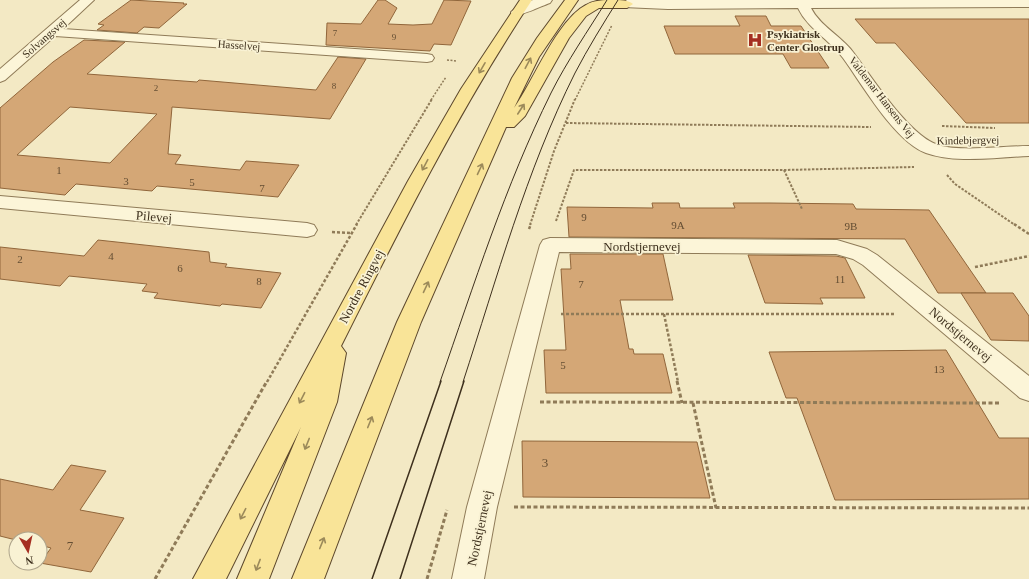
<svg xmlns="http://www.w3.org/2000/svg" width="1029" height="579" viewBox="0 0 1029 579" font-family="Georgia,serif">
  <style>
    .building { fill: #d4a776; stroke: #91663b; fill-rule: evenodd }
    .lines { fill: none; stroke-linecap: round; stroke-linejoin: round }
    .minor-casing { stroke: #8f7b58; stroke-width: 2 }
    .major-casing { stroke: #5d482c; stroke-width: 2 }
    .path-far3 { stroke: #8f7b58; stroke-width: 1.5; stroke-dasharray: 2 1.5; stroke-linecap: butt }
    .path-far2 { stroke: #8f7b58; stroke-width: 2; stroke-dasharray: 2.5 1.5; stroke-linecap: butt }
    .path-far1 { stroke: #8f7b58; stroke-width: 2.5; stroke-dasharray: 3 2; stroke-linecap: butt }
    .path { stroke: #8f7b58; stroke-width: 3; stroke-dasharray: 4 2.5; stroke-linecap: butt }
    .minor { fill: #fcf5d8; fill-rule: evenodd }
    .major { fill: #f9e498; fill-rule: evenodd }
    .tram-far1 { stroke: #3e301d; stroke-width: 1 }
    .tram { stroke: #3e301d; stroke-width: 1.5 }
    .oneway { stroke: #9c8a5a }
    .labels { text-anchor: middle; stroke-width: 3.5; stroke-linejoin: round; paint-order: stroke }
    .far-number-label { font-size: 9px; fill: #644e33 }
    .far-poi-label { font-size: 11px; font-weight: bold; fill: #3e301d; stroke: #f9f2d4; text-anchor: start }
    .far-street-label { font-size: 11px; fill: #3e301d; stroke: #f9f2d4 }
    .number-label { font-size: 11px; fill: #644e33 }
    .street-label { font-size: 13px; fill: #3e301d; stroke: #f9f2d4 }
    .near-number-label { font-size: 13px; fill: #644e33 }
  </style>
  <rect width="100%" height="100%" fill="#f3e9c4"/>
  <g class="building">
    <path d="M131,0L184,3L183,4H187L159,28L144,27L137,33L97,30L104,25L98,24Z"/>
    <path d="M378,0H385L397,8L388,24L413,25L432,24L444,0L471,1L451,45L434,44L430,51L326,45L327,23L361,24Z"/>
    <path d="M735,16H766L771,26H801L829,68H791L783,54H675L664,26H740Z"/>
    <path d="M855,19H1029V123H966L895,43H876Z"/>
    <path d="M84,40L125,42L87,74L197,82L199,80L316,90L338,57L366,59L330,119L172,107L168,154L181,155L175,164L240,170L246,161L299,165L278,197L157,186L152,191L76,184L65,195L0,188V108L53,62ZM70,107L157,114L110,163L17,155Z"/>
    <path d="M652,203H679L680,208H735L733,203H770L853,204L856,209L929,210L986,293H938L905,239L569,237L567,207L653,208Z"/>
    <path d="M98,240L209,252L210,262L227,264L225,267L281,273L261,308L222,304L220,306L154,298L158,293L142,291L147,284L69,276L60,286L0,279V247L84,256Z"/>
    <path d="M570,254H663L673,300H620L629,349H633L634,354H663L672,393H546L544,350H566L561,269H571Z"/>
    <path d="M748,255L836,256L845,258L865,298H820L823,304L765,303Z"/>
    <path d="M961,293H1013L1029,316V341L991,340Z"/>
    <path d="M946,350L999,438H1029V499L835,500L797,398H786L769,352Z"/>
    <path d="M522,441L697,442L710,498L523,497Z"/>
    <path d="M71,465L106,471L80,510L124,518L91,572L40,563L51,548L40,545V539L16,540L0,536V479L53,490Z"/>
  </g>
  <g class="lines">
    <g class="minor-casing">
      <g id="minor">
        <path d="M80,0H94L63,29L427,54L432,55L434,58L432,61L427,62L55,36L5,80L0,82V69Z"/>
        <path d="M533,0H552L550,3C541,6 520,17 512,15L511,12L522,3Z"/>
        <path d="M627,0H1029V7L811,8C820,26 841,36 853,52C872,77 908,135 938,145C960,152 1005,146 1029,146V156C996,157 957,164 926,153C895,142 862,84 843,58C830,40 808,29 798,8L668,9L623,7L621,4Z"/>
        <path d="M0,196L307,223L314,225L317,230L314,235L307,237L0,208Z"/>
        <path d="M550,238L837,240L867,249L877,255L1029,376V401L1020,398L863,265L853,259L836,254L559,252L497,507L484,579H452L467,507L540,245L543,240Z"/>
      </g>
    </g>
    <g class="major-casing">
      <g id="major">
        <path d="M520,0H532C459,110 400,228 341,346L346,353L337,402L269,579H237L301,427L226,579H193L408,181L461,89Z"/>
        <path d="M565,0H578L539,57L514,108C534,80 557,20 586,5C594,0 604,0 613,0C620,0 629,0 633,4L627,8H599L586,16L569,38L525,116L514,127H506L421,322L324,579H292L397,322L512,78L537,38Z"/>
      </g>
    </g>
    <g class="path-far3">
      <path d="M447,60L457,61"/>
      <path d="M431,100L446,77"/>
      <path d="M575,100L612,25"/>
    </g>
    <g class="path-far2">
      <path d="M566,123L871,127"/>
      <path d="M942,126L995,128"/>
      <path d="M784,170L802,209"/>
      <path d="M947,175L955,184L1015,225"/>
      <path d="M556,221L574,170H784L914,167"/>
      <path d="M356,225L432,99"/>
      <path d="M530,225L554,151L575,99"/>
    </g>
    <g class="path-far1">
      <path d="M1014,224L1029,234"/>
      <path d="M529,229L531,224"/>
      <path d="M332,232L351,233"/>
      <path d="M975,267L1029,256"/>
      <path d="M561,314H894"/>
      <path d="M664,314L678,382"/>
      <path d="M267,382L357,224"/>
    </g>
    <g class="path">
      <path d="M677,381L682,403"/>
      <path d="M540,402L999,403"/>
      <path d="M693,403L716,508"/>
      <path d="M514,507L1029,508"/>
      <path d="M155,579L267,381"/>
      <path d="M427,579L447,510"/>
    </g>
    <use href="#minor" class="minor"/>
    <use href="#major" class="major"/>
    <g class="tram-far1">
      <path d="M440,382C474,285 505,186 551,93C567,61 588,31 607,0"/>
      <path d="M463,382C497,278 526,171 575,73C588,48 603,24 618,0"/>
    </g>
    <g class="tram">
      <path d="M372,579L441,381"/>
      <path d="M400,579L464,381"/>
    </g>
  </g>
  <defs><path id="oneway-shaft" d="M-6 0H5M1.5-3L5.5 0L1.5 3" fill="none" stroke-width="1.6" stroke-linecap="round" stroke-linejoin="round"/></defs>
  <g class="oneway">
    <use href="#oneway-shaft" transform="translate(528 63) rotate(-62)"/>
    <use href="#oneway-shaft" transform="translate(482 68) rotate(120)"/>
    <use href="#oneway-shaft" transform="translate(521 109) rotate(-57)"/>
    <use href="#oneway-shaft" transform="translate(425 165) rotate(118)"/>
    <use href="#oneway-shaft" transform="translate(480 169) rotate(-65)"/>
    <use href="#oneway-shaft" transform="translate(426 287) rotate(-65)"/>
    <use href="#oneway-shaft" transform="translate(302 398) rotate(117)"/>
    <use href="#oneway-shaft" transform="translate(370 422) rotate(-68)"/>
    <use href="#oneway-shaft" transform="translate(307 444) rotate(112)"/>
    <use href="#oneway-shaft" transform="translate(243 514) rotate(117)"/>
    <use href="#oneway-shaft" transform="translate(322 543) rotate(-68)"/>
    <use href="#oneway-shaft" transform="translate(258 565) rotate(111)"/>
  </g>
  <defs>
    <g id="hospital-bare" transform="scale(1.2)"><path d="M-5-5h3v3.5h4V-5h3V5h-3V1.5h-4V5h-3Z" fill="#a52e21" stroke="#f9f2d4" stroke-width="2.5" paint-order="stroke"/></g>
  </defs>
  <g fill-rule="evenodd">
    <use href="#hospital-bare" x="755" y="40"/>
  </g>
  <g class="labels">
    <g class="far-number-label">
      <text x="335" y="36">7</text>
      <text x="394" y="40">9</text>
      <text x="334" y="89">8</text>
      <text x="156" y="91">2</text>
    </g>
    <g class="far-poi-label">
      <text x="767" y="38">Psykiatrisk<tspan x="767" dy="13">Center Glostrup</tspan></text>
    </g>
    <g class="far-street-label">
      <text transform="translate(44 38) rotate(-41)" y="4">Solvangsvej</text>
      <text transform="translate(239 45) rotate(4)" y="4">Hasselvej</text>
      <text transform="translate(882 97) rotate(52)" y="4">Valdemar Hansens Vej</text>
      <text transform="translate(968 140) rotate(-1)" y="4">Kindebjergvej</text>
    </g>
    <g class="number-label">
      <text x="59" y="174">1</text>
      <text x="126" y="185">3</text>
      <text x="192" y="186">5</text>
      <text x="262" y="192">7</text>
      <text x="584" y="221">9</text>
      <text x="678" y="229">9A</text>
      <text x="851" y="230">9B</text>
      <text x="111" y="260">4</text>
      <text x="20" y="263">2</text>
      <text x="180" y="272">6</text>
      <text x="840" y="283">11</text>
      <text x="259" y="285">8</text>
      <text x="581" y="288">7</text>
      <text x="563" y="369">5</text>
      <text x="939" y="373">13</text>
    </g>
    <g class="street-label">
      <text transform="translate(154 216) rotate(5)" y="5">Pilevej</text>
      <text x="642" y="251">Nordstjernevej</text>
      <text transform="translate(361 286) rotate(-62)" y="5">Nordre Ringvej</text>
      <text transform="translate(961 334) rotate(40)" y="5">Nordstjernevej</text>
      <text transform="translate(479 528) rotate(-78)" y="5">Nordstjernevej</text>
    </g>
    <g class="near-number-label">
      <text x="545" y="467">3</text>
      <text x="70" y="550">7</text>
    </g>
  </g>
  <g transform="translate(28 551) rotate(171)"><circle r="19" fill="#f9f2d4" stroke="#aea48b"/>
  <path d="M0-3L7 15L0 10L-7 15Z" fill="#a52e21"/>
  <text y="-6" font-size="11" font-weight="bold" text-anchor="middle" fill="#3e301d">N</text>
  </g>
</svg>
